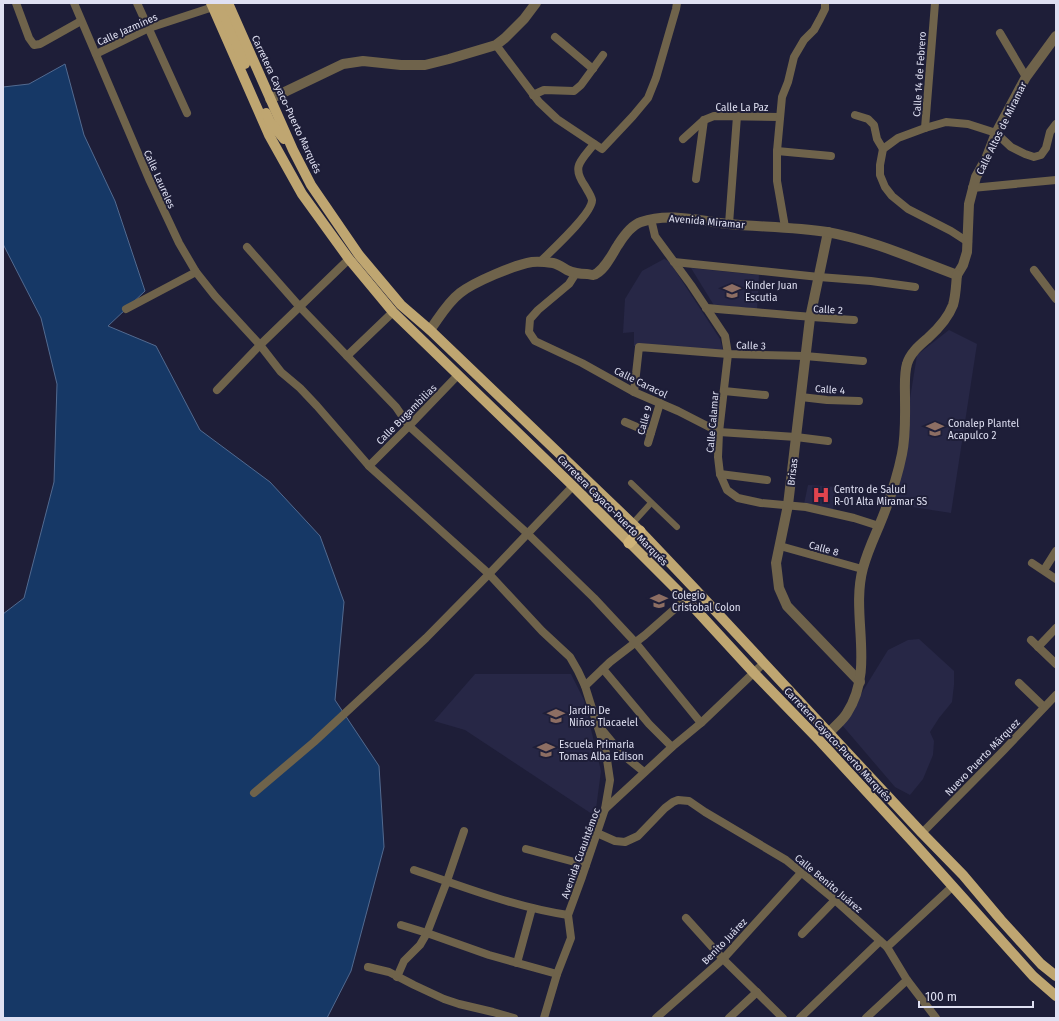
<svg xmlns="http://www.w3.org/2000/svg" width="1059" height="1021" viewBox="0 0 1059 1021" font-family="'Fira Sans',sans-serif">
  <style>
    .built { fill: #272746 }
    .water { fill: #163866; stroke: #526a90 }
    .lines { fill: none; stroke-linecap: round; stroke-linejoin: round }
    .pedestrian { stroke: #6f634b; stroke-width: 6 }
    .minor { stroke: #6f634b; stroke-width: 8 }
    .tertiary { stroke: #6f634b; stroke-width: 10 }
    .primary { stroke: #bfa671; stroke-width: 10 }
    .trunk { stroke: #cfb378; stroke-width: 11 }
    .labels { text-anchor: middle; stroke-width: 4; stroke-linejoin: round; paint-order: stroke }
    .street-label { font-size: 10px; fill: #dfe0f2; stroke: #1e1e38 }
    .poi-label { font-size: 10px; fill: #dfe0f2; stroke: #1e1e38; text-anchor: start }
  </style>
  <rect width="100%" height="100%" fill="#1e1e38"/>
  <g class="built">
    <path d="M664,259L669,261L720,339L723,350L634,346V332L623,333L625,299L642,271Z"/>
    <path d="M691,268L759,275L757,311L715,307Z"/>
    <path d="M949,330L977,344L951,513L893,504L917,355Z"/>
    <path d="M808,485L838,487L833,510L804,504Z"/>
    <path d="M919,639L954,671V685L952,702L939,718L930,732L934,741L933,755L923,779L910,795L895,787L842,725L888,650L908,640Z"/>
    <path d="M475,674H571L584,700L601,771L595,816L465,730L434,721Z"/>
  </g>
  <path class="water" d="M65,64L84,135L115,201L145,291L108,326L156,346L200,430L270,482L320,536L344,602L335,700L379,766L384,847L351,971L327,1018H3V614L24,598L54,482L57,384L41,318L3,244V87L29,84Z"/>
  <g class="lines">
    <g class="pedestrian">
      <path d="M631,483L677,527"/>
      <path d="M632,524L651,503"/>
    </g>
    <g class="minor">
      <path d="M16,3L29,38L34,45L40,44L81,21"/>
      <path d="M74,3L149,179L179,243L196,272L215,296L260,345L281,372L300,388L317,406L369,466L489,574L542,631L570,657L578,671L585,686L606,753L610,780L605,809"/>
      <path d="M137,3L187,113"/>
      <path d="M1000,33L1026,77"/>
      <path d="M555,37L593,69"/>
      <path d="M496,45L539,102L557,119L602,149L633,116L648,98L656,78L676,9L677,3"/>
      <path d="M96,54L149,28L213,7"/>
      <path d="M533,95L544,90L574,91L581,85L603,55"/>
      <path d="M855,115L868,119L874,125L877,139L883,149"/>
      <path d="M925,128L935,3"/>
      <path d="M683,139L704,120L714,116L780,117"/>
      <path d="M777,151L831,156"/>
      <path d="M696,179L704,120"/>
      <path d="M972,188L1056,180"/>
      <path d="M651,219L655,236L691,285L725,336L728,354L719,432L718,457L720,474L727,490L738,498L761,503L806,507L854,518L879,526"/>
      <path d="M729,224L737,116"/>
      <path d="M785,227L777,181V151L782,97L788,82L794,57L804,40L814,30L820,19L825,9V3"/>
      <path d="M968,242L951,231L908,209L892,196L885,187L880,175V165L883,149L898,138L925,128L946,122L968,124L996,133L1011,147L1025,154L1034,157L1041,155L1046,148L1050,132L1056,124"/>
      <path d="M247,247L299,306L396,407L409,426L528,534L594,598L635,642L701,723"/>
      <path d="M541,261C551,251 593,213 592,200C591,195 587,190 585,186C571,166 581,161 594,144"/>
      <path d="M674,262L819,277L871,281L915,287"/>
      <path d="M1034,270L1056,299"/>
      <path d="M576,273L569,284L538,310L530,319L529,332L535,341L582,363L634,392L678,411L719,432L796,437L828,441"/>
      <path d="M706,308C755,312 805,317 854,320"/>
      <path d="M126,309L196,272"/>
      <path d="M347,356L393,312"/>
      <path d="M217,390L260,345L349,259"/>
      <path d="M724,391L765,395"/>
      <path d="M634,392L639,347L728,354L805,356L863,361"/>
      <path d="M801,397L827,400L859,401"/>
      <path d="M625,422L651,433"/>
      <path d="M648,443L660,403"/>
      <path d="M369,466L409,426L458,375"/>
      <path d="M720,474L767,480"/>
      <path d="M780,546L862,569"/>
      <path d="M1032,563L1056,579"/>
      <path d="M1044,570L1056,551"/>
      <path d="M1031,640L1056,664"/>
      <path d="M1038,647L1056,628"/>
      <path d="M603,669L649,724L672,747"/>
      <path d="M1019,683L1044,707"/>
      <path d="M585,686L610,662L645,635L686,599"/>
      <path d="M598,725L622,754L644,772"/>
      <path d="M254,793L314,742L426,638L489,574L573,486"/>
      <path d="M597,833L615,841L625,842L638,836L665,808L673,802L678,800L689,801L705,812L786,860L835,900L887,947L907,980L936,1018"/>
      <path d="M922,833L1003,751L1056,695"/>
      <path d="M526,849L586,865"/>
      <path d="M414,870C464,887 515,907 568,915"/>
      <path d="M686,918L723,959L783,1018"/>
      <path d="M401,925L427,933L489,955L557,974"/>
      <path d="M802,934L835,900"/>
      <path d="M887,947L953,886"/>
      <path d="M517,963L532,908"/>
      <path d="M368,967L389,972L414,985L444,999L459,1004L493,1012L514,1018"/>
      <path d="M397,977L404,961L420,945L427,933L447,881L464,831"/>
      <path d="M544,1018L557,974L571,938L568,915L582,877L605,809L672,747L701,723L764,663"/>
      <path d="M656,1018L723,959L801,873"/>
      <path d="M729,1018L757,992"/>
      <path d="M800,1018L880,941"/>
      <path d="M866,1018L907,980"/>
    </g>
    <g class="tertiary">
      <path d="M270,99L343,64L363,61L401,65H425L449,59L496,45L505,38L524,19L536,3"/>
      <path d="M828,232L810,318L788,505L776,563L779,588L787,606L860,682"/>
      <path d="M957,275L963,265L967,252L969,204L976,177L986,159L996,133L1026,77L1056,36"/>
      <path d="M430,330C439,318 447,303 460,293C474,282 514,265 532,262C539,261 546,262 553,263C558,264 562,267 567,270C573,273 580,274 587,274C589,274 591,275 593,275C604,272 612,254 618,245C623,237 632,225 641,222C669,212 700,221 728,224C761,227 794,227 827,232C872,240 914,259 957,275"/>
      <path d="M829,733C835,726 843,720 847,713C876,668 850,616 863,568C867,553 873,540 879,526C889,502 897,479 902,454C906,435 905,416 905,397C905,386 904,374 907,364C910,353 920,345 928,338C938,329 948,318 953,305C956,295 956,284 957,275"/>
    </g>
    <g class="primary">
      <path d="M211,3L269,135L302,194L349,259L393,312L573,486L686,599L754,673L820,741L913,842L1033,976L1056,996"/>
      <path d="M219,3L245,64"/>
      <path d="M228,3L293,150L311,185L359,255L401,305L430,330L640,531L695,589L922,833L963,875L1001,920L1041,964L1056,976"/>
      <path d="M266,113L270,122L284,139"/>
    </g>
    <path class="trunk" d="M629,543L640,531"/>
  </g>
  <defs>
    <g id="school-bare" transform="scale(1.38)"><path d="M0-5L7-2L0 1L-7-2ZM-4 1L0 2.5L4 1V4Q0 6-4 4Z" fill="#8d6e63" stroke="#1e1e38" stroke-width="2.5" paint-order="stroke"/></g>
    <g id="hospital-bare" transform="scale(1.38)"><path d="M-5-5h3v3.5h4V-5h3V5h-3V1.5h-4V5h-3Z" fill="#e0444e" stroke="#1e1e38" stroke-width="2.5" paint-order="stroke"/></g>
  </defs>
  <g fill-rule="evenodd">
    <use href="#school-bare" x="732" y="291"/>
    <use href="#school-bare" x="935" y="429"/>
    <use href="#hospital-bare" x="821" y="495"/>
    <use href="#school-bare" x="659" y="601"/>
    <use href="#school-bare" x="556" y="716"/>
    <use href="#school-bare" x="546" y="750"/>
  </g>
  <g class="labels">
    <g class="street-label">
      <text transform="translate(127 29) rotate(-24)" y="4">Calle Jazmines</text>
      <text transform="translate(919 74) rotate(-86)" y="4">Calle 14 de Febrero</text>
      <text transform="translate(287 104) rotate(65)" y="4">Carretera Cayaco-Puerto Marqués</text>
      <text x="742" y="111">Calle La Paz</text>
      <text transform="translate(1001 128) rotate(-64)" y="4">Calle Altos de Miramar</text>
      <text transform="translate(160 179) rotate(66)" y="4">Calle Laureles</text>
      <text transform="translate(707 221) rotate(5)" y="4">Avenida Miramar</text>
      <text transform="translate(828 309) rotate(3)" y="4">Calle 2</text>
      <text transform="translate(751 345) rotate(2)" y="4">Calle 3</text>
      <text transform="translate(641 382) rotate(26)" y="4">Calle Caracol</text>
      <text transform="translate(830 389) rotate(4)" y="4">Calle 4</text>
      <text transform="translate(406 414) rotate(-45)" y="4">Calle Bugambilias</text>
      <text transform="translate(644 420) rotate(-74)" y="4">Calle 9</text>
      <text transform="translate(712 422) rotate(-85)" y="4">Calle Calamar</text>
      <text transform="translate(792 472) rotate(-83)" y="4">Brisas</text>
      <text transform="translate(613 510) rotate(45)" y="4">Carretera Cayaco-Puerto Marqués</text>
      <text transform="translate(824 548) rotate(16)" y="4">Calle 8</text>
      <text transform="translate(838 744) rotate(47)" y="4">Carretera Cayaco-Puerto Marqués</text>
      <text transform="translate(982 757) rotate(-46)" y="4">Nuevo Puerto Márquez</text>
      <text transform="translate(580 853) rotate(-70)" y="4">Avenida Cuauhtémoc</text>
      <text transform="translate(829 883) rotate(40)" y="4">Calle Benito Juárez</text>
      <text transform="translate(724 941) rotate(-46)" y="4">Benito Juárez</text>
    </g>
    <g class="poi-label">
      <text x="745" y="289">Kinder Juan<tspan x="745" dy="12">Escutia</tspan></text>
      <text x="948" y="427">Conalep Plantel<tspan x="948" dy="12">Acapulco 2</tspan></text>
      <text x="834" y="493">Centro de Salud<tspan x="834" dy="12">R-01 Alta Miramar SS</tspan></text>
      <text x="672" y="599">Colegio<tspan x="672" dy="12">Cristobal Colon</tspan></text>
      <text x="569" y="714">Jardin De<tspan x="569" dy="12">Niños Tlacaelel</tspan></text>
      <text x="559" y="748">Escuela Primaria<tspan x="559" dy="12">Tomas Alba Edison</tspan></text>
    </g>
  </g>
  <rect width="1059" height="1021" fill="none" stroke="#dfe0f2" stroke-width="8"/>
  <path d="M919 1001v6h114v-6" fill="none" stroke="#dfe0f2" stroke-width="2"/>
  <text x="925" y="1001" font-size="12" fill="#dfe0f2" stroke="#1e1e38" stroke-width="3" paint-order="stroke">100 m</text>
</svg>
